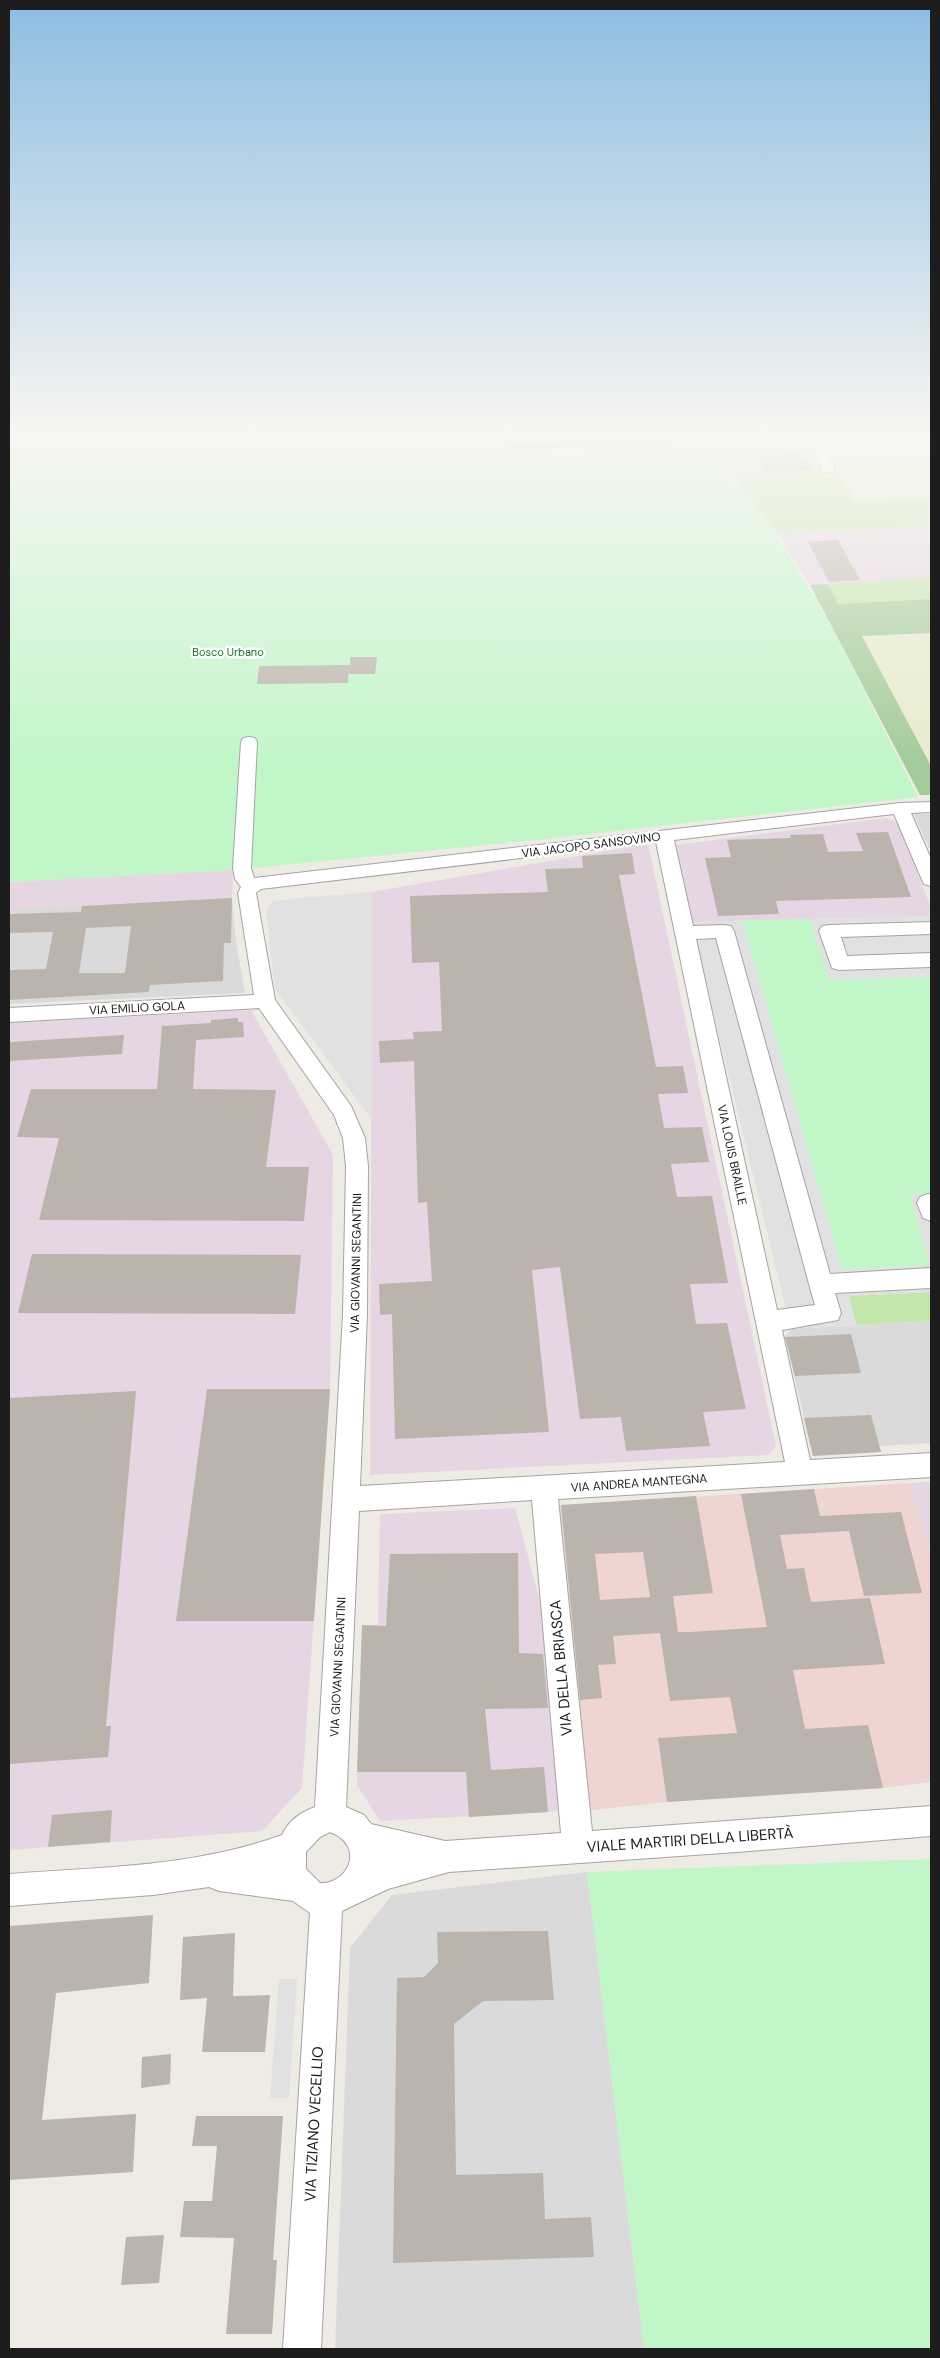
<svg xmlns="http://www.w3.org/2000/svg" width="940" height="2358" viewBox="0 0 940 2358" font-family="'DM Sans',sans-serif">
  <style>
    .residential { fill: #dbdada }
    .commercial { fill: #eed5d2 }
    .industrial { fill: #e6d5e2 }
    .farmland { fill: #e7ecce }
    .grass { fill: #c3e6aa }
    .forest { fill: #a4cb99 }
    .park { fill: #c1f6c9 }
    .parking { fill: #e1e1e1 }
    .building { fill: #bab4ac; fill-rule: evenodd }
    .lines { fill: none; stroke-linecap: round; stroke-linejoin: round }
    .minor-casing { stroke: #a4a4a4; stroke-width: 2 }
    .minor { fill: #fff; fill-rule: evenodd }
    .labels { text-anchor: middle; stroke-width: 5; stroke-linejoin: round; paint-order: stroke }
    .far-park-label { font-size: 11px; fill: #107520; stroke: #fff }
    .street-label { font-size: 12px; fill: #1d1d1d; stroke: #fff }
    .near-street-label { font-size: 15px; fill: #1d1d1d; stroke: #fff }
  </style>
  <rect width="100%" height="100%" fill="#edebe3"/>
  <g class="residential">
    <path d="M667,434H803L822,473L731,476L708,454L684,446L672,445Z"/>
    <path d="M914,814H931V852L920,828Z"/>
    <path d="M232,898L236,942L245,993L9,1004V909Z"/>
    <path d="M931,1321V1443L879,1446L881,1452L813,1456L785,1337L791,1329Z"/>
    <path d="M587,1872L644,2349H335L350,1948L392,1895Z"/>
  </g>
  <path class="commercial" d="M909,1483L931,1556V1782L883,1788L667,1802L584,1811L553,1506Z"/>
  <g class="industrial">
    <path d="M931,526V577L810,585L778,534Z"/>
    <path d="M886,818L897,822L931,908V916L691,922L675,845Z"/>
    <path d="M648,844L776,1446L768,1455L370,1475L372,892Z"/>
    <path d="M233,870L232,898L9,909V882Z"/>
    <path d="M251,1010L333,1155L330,1389L302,1788L262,1831L9,1850V1023Z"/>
    <path d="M931,1482V1556L909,1483Z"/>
    <path d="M515,1508L548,1631L566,1809L548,1812L380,1821L357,1785L362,1625H378L380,1514Z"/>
  </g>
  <g class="farmland">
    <path d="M505,434H667L669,439L517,443L507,440Z"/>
    <path d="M822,434H931V499L854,501Z"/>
    <path d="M931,633V766L862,636Z"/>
  </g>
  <g class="grass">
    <path d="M840,472L854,501L931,499V526L778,534L731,476Z"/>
    <path d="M931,577V599L837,604L828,584Z"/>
    <path d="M931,1292V1321L856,1325L849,1296Z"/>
  </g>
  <g class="forest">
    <path d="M495,434H505L507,440L517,443L669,439L672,445L517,449L498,442Z"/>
    <path d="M828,584L838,604L931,599V633L862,636L931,766V795H920L810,585Z"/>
  </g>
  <g class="park">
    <path d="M9,434H480L481,439L515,450L687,447L708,454L771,526L829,622L918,797L536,840L234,870L9,882Z"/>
    <path d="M810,919L830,980L931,977V1195L910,1196L931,1265L842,1270L742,920Z"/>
    <path d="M931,1859V2349H644L587,1872Z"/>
  </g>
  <g class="parking">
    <path d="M372,892V1120L275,989L266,911L273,901L288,899Z"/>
    <path d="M931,916V977L829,980L810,919Z"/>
    <path d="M742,920L842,1270L930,1265L910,1195H931V1292L849,1296L856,1325L791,1329L691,922Z"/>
    <path d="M279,1979H297L289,2098H270Z"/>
  </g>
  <g class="building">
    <path d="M804,454L812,470L764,472L757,455Z"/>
    <path d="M838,540L860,580L829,582L808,542Z"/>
    <path d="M350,657H377L375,674H349V667L348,683L257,684L259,666L350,665Z"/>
    <path d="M888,832L911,897L776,901L779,914L718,916L705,858L731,857L727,840L791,838L790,835L823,834L828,852L863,851L856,833Z"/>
    <path d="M632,853L635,874L619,875L656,1067L683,1066L688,1093L658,1094L664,1128L702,1127L709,1162L671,1164L677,1197L712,1196L728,1283L690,1284L696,1324L727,1323L746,1409L703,1412L710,1446L626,1451L621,1417L580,1419L560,1267L532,1270L549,1432L395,1439L392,1314L380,1315L379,1284L432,1281L427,1202L418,1203L414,1061L380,1063L379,1041L414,1039L413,1032L442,1031L439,962L412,963L410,896L548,892L545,869L583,868L582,856Z"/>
    <path d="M232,898L231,943H224L223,981L150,985L149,992L9,1000V970L46,969L53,932L9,933V914L81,912L82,906ZM131,926L125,973H79L86,928Z"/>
    <path d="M238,1018V1022H243L244,1037L196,1040L193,1089L276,1090L266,1167H309L304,1221L39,1220L59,1138L17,1137L31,1089H157L162,1026L211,1023V1020Z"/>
    <path d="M124,1035L122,1054L9,1061V1042Z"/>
    <path d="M32,1254L301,1255L295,1314L18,1313Z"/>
    <path d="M851,1334L861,1373L795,1376L785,1337Z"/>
    <path d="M207,1389H330L314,1621H176Z"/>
    <path d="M136,1391L106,1726H111L108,1757L9,1764V1398Z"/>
    <path d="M871,1415L881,1452L813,1456L804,1418Z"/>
    <path d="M814,1489L820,1516L901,1512L922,1593L864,1596L849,1531L780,1535L787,1569L804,1568L811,1602L870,1598L885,1664L793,1670L805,1729L868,1725L883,1788L667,1802L658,1738L737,1733L730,1697L670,1701L660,1633L613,1636L616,1664L598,1665L602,1698L580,1700L561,1505L696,1496L713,1593L673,1596L678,1632H690L767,1627L741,1494ZM643,1552L650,1597L600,1600L595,1554Z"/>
    <path d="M518,1553L519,1653L543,1654L548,1708L485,1709L491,1770L544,1767L548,1812L469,1817L466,1772H357L362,1625L386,1626L390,1554Z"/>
    <path d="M112,1810L110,1842L48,1847L52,1815Z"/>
    <path d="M153,1915L149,1983L56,1993L42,2120L136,2114L133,2172L9,2180V1926Z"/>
    <path d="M548,1931L554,2000L483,2001L454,2024L456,2175L543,2173L545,2219L591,2217L594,2257L393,2263L397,1978L424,1977L438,1963L437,1932Z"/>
    <path d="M235,1933L233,1996L270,1995L265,2052H202L207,1998L180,2000L183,1937Z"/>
    <path d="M171,2054L170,2084L141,2088L142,2057Z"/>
    <path d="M196,2116H283L273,2260H277L272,2334H226L234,2238L180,2237L184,2201H212L217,2146H192Z"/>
    <path d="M164,2235L159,2283L121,2285L126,2237Z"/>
  </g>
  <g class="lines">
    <g class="minor-casing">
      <g id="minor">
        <path d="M806,434H818L835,469L833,472H823Z"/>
        <path d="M249,737L255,738L257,742L251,868L254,878L900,803L931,802V812L911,813L931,859V886L924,884L922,880L894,814L674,840L693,926L724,925L731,926L734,931L830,1274L931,1268V1288L835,1293L841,1313L838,1320L782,1330L810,1460L931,1453V1477L558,1499L592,1831L931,1806V1836L737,1852L449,1872L388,1889L342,1911L321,2349H283L310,1913L293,1901L219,1891L209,1887L153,1895L9,1906V1874C101,1867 194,1867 282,1835C288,1821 301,1812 315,1807L343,1314L346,1166L343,1138L334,1115L259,1008L9,1022V1008L254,995L238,893L241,887L235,879L233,868L241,742L243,738ZM656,842L785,1462L360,1486L367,1314L368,1166L365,1138L351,1106L275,1000L256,893L261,889ZM716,938L809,1284L815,1305L777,1310L696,939ZM532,1500L561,1833L445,1841L371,1824L364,1815L346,1807L359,1511ZM330,1832C367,1846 347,1885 320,1883L306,1869V1852L320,1837Z"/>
        <path d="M931,922V934L841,937L847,956L931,953V967L839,970L832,968L819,931L822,926L829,925Z"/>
        <path d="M928,1194L931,1195V1221L923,1218L917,1203L920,1197Z"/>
      </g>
    </g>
    <use href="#minor" class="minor"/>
  </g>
  <linearGradient id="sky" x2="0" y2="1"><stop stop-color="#8dbde2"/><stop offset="0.57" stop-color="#f7f6f2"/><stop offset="1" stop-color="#f7f6f2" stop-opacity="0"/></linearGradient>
  <rect width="940" height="764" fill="url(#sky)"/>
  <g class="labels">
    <g class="far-park-label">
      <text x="228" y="656">Bosco Urbano</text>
    </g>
    <g class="street-label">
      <text transform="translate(591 845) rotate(-7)" y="4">VIA JACOPO SANSOVINO</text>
      <text transform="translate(137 1008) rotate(-3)" y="4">VIA EMILIO GOLA</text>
      <text transform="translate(732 1155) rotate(78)" y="4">VIA LOUIS BRAILLE</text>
      <text transform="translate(356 1263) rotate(-89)" y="4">VIA GIOVANNI SEGANTINI</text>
      <text transform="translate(639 1483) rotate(-4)" y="4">VIA ANDREA MANTEGNA</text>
      <text transform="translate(338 1667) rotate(-87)" y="4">VIA GIOVANNI SEGANTINI</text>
    </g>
    <g class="near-street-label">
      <text transform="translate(561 1668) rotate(-95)" y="5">VIA DELLA BRIASCA</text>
      <text transform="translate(690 1840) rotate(-4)" y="5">VIALE MARTIRI DELLA LIBERTÀ</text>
      <text transform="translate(314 2124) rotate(-87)" y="5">VIA TIZIANO VECELLIO</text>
    </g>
  </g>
  <rect width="940" height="2358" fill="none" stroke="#1d1d1d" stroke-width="20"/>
</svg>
